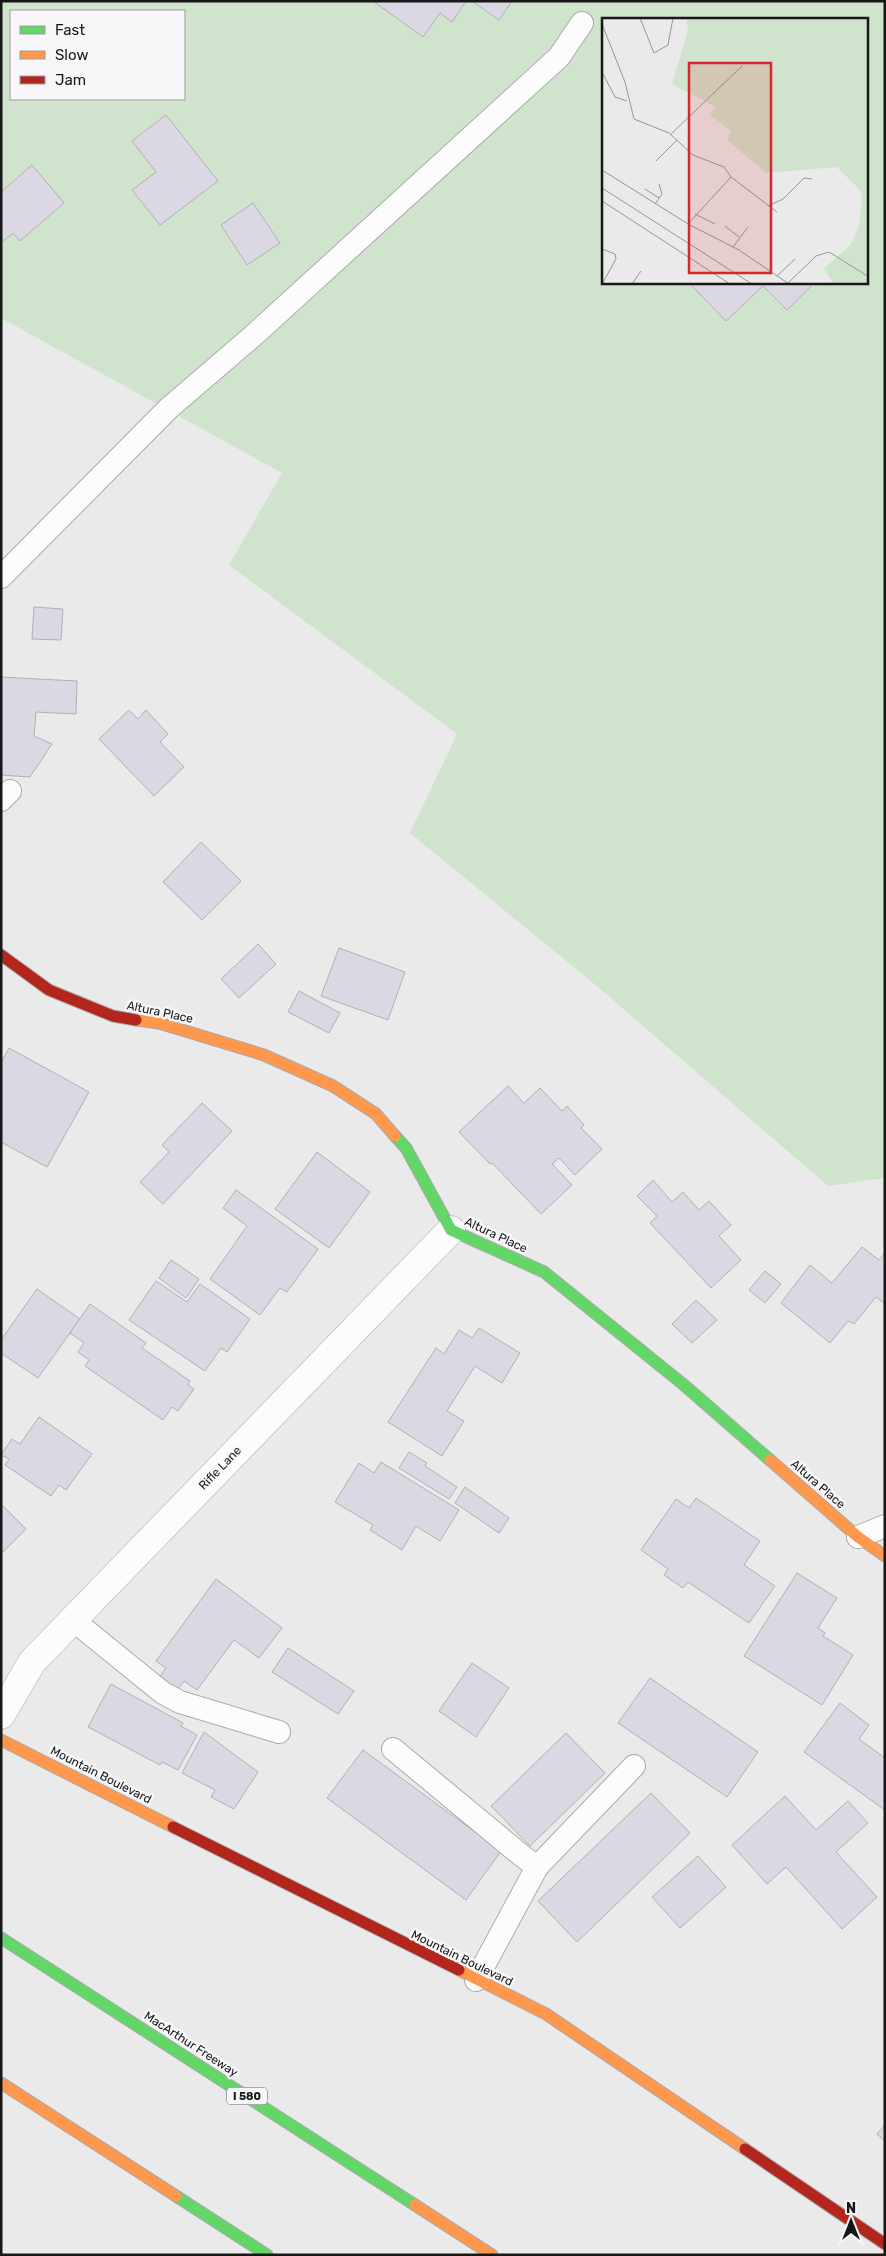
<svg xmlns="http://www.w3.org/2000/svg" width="886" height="2256" viewBox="0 0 886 2256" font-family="Rubik,sans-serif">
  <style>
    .green { fill: #d0e4cd; fill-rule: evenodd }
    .building { fill: #dbd7e3; stroke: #b1b1b2 }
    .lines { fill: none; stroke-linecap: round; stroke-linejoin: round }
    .lane-casing { stroke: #aaaaab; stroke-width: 24 }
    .street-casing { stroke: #aaaaab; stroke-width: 29 }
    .fast-casing { stroke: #aaaaab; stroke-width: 13 }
    .slow-casing { stroke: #aaaaab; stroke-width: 13 }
    .jam-casing { stroke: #aaaaab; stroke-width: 13 }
    .lane { stroke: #fcfcfc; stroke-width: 22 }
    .street { stroke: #fcfcfc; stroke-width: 28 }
    .fast { stroke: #63d668; stroke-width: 11 }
    .slow { stroke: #ff974d; stroke-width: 11 }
    .jam { stroke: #b3261e; stroke-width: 11 }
    .labels { text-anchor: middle; stroke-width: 5; stroke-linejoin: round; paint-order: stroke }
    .shield { fill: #f7f6f9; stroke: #5a5a5c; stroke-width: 1 }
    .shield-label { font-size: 11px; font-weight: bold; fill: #171718 }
    .street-label { font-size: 12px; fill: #171718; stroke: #f7f6f9 }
    .inset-road { fill: none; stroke: #969697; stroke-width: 1 }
    .view { fill: #d62828; fill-opacity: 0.15; stroke: #d62828; stroke-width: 2.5 }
    .inset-edge { fill: none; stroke: #171718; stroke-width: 2.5 }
  </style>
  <rect width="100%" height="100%" fill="#eaeaeb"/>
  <path class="green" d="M1,1H885V1178L828,1186L598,987L410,833L457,734L229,565L282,473L1,318ZM11,11H184V99H11ZM604,19H867V282H604Z"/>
  <g class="building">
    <path d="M373,1H466L452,22L440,13L423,37Z"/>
    <path d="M472,1H512L499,20Z"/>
    <path d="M166,115L218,181L160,225L132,190L156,172L132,141Z"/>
    <path d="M32,165L64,203L20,241L13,233L1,243V192Z"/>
    <path d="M253,203L280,243L247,265L221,225Z"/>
    <path d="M688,282H815L787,310L763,286L726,321Z"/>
    <path d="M34,607L63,609L61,640L32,639Z"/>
    <path d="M1,677L77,681L76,714L36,712L34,736L52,744L30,777L1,775Z"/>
    <path d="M129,710L138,719L146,710L168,734L160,742L184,767L154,796L99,739Z"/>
    <path d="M201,842L241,881L202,920L163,882Z"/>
    <path d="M258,944L276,964L239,998L221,979Z"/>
    <path d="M339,948L405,972L388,1020L321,996Z"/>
    <path d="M299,991L340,1013L329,1033L288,1012Z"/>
    <path d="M9,1048L89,1092L47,1167L1,1142V1063Z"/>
    <path d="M508,1086L524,1103L540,1088L562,1111L567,1106L584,1125L581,1128L602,1149L575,1175L559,1158L552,1164L572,1185L541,1214L492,1163L490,1164L459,1132Z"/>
    <path d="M202,1103L232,1131L163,1204L140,1182L169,1152L162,1145Z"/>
    <path d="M317,1152L370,1192L329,1248L275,1209Z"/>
    <path d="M653,1180L672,1202L683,1192L699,1210L709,1201L731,1225L719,1236L741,1260L711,1288L650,1223L657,1216L637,1196Z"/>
    <path d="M236,1190L318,1249L287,1292L280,1288L260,1315L210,1279L247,1226L223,1208Z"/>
    <path d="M862,1247L879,1260L885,1253V1304L876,1297L854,1324L848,1321L830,1343L781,1303L810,1265L832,1283Z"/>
    <path d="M171,1260L199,1279L186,1298L159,1278Z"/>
    <path d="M765,1271L781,1284L765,1303L749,1290Z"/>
    <path d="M156,1281L187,1302L200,1284L250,1319L227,1352L221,1348L205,1371L129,1320Z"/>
    <path d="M37,1289L80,1319L38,1378L1,1353V1340Z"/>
    <path d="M696,1300L717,1320L692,1343L672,1324Z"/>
    <path d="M90,1304L146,1343L142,1348L190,1381L188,1385L194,1389L178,1411L172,1407L163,1420L85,1366L89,1360L78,1352L84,1343L70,1333Z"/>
    <path d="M479,1328L520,1353L502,1383L475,1366L447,1411L464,1421L442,1456L388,1422L436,1348L444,1354L459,1330L472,1338Z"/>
    <path d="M39,1417L92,1454L66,1490L59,1485L51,1496L5,1465L9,1459L1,1455L12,1439L20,1444Z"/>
    <path d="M409,1452L427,1463L425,1466L457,1487L449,1499L399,1468Z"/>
    <path d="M381,1462L459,1510L440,1541L416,1526L402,1550L370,1530L373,1525L335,1502L359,1463L374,1473Z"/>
    <path d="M465,1487L509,1518L499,1533L455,1503Z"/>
    <path d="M696,1498L760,1541L744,1565L775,1586L749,1623L688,1582L683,1588L664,1575L668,1569L641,1550L676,1499L689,1508Z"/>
    <path d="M1,1504L26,1529L1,1554Z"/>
    <path d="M797,1573L837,1598L818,1628L825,1633L823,1636L853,1655L822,1705L744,1656Z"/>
    <path d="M216,1579L282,1628L259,1658L234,1640L197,1690L184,1681L176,1692L158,1679L166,1668L156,1661Z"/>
    <path d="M288,1648L354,1691L338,1714L272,1672Z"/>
    <path d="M472,1663L509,1688L476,1737L439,1711Z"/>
    <path d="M650,1678L758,1752L727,1797L618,1723Z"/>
    <path d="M111,1684L183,1723L181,1726L197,1735L178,1770L162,1762L160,1765L88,1727Z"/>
    <path d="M840,1703L869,1725L859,1739L885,1758V1810L804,1752Z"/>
    <path d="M204,1732L258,1772L234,1809L211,1797L215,1790L182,1773Z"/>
    <path d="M566,1733L605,1773L530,1846L491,1806Z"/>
    <path d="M363,1750L501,1851L466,1900L327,1798Z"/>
    <path d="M651,1793L690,1833L577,1942L538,1901Z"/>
    <path d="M785,1796L816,1830L848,1801L868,1823L836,1852L877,1897L842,1929L786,1867L767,1884L732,1845Z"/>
    <path d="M698,1856L726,1887L680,1928L652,1897Z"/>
    <path d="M885,2125V2141L877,2134Z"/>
  </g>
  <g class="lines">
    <g class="lane-casing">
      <g id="lane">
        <path d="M1,577L169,408L254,335L559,57L582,23"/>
        <path d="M1,800L10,791"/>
        <path d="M858,1537L885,1526"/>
        <path d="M73,1620L163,1693L180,1702L279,1732"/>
        <path d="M393,1749L521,1855L537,1867"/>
        <path d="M476,1980L537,1867L634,1766"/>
      </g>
    </g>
    <g class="street-casing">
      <path id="street" d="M1,1715L32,1662L451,1230"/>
    </g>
    <g class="fast-casing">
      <g id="fast">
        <path d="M395,1136L406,1148L451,1230L544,1272L684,1385L770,1460"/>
        <path d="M1,1938L415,2205"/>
        <path d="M176,2196L267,2255"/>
      </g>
    </g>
    <g class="slow-casing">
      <g id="slow">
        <path d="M136,1020L159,1023L264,1055L333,1086L376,1114L395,1136"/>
        <path d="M770,1460L858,1537L885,1556"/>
        <path d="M1,1740L173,1827"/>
        <path d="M459,1970L546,2014L745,2149"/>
        <path d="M1,2083L176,2196"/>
        <path d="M415,2205L492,2255"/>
      </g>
    </g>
    <g class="jam-casing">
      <g id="jam">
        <path d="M1,955L49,990L113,1016L136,1020"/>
        <path d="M173,1827L459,1970"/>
        <path d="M745,2149L885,2244"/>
      </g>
    </g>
    <use href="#lane" class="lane"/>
    <use href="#street" class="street"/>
    <use href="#fast" class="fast"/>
    <use href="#slow" class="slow"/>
    <use href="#jam" class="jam"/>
  </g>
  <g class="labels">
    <rect class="shield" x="227" y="2087.5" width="40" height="17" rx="4"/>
    <g class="shield-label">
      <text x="247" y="2100">I 580</text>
    </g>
    <g class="street-label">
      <text transform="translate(160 1012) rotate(12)" y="4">Altura Place</text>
      <text transform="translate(496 1235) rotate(25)" y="4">Altura Place</text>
      <text transform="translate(220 1468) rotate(-46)" y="4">Rifle Lane</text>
      <text transform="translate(818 1484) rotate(41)" y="4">Altura Place</text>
      <text transform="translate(101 1775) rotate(27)" y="4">Mountain Boulevard</text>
      <text transform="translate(462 1958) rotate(26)" y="4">Mountain Boulevard</text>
      <text transform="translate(191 2044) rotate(33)" y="4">MacArthur Freeway</text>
    </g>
  </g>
  <g transform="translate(602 18)">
    <rect width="266" height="266" fill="#eaeaeb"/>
    <path d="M84,0H266V266H232L222,251L249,226L257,208L260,176L254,168L235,149L164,155L125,122L129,113L108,97L113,89L70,66L86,12Z" fill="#d0e4cd"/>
    <path class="inset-road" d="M38,0L52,35L66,27L71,0M0,6L23,64L32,101L67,115L91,137L122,149L129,159L175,194M0,54L13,79L25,83M68,117L141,47M54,143L75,122M0,152L86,206L137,232L187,266M0,170L150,266M43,171L57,180M0,183L128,266M53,186L60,176L57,166M166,188L181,181L202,160L210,161M93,196L113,206M86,206L129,159M123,208L137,219M131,229L146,209M0,231L13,236L14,241L0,266M175,258L193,241M186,265L214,238L227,234L267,259M30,266L39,253"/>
    <path class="view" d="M87,45H169V255H87Z"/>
    <rect width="266" height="266" class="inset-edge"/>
  </g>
  <rect width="886" height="2256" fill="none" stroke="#171718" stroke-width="5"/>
  <rect x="10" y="10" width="175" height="90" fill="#f7f6f9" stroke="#9d9d9f"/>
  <rect x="20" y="26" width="25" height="8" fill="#63d668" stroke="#9d9d9f"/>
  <text x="55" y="35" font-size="15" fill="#171718">Fast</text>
  <rect x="20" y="51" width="25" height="8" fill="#ff974d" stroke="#9d9d9f"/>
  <text x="55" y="60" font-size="15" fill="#171718">Slow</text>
  <rect x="20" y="76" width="25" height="8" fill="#b3261e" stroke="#9d9d9f"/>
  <text x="55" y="85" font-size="15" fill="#171718">Jam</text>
  <g transform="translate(851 2221)" stroke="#f7f6f9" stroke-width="4" paint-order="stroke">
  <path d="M0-4L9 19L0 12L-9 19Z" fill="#171718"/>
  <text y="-8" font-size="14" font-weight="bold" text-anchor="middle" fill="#171718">N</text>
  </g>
</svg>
